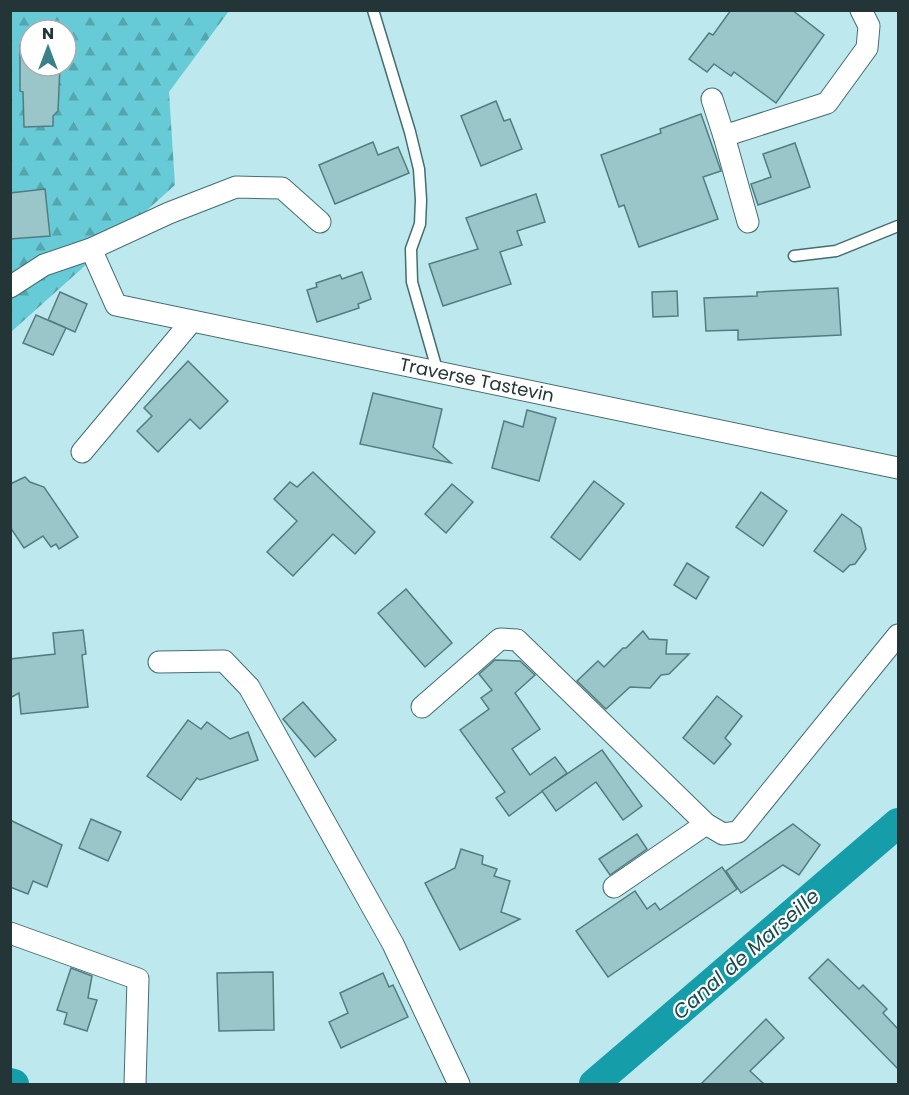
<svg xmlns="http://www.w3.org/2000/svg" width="909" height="1095" viewBox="0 0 909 1095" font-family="Poppins,sans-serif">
  <defs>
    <pattern id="forest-firs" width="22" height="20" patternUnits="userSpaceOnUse" patternTransform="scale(1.5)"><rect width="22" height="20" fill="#66cbd6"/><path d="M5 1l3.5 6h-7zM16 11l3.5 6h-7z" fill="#54a6ae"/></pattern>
  </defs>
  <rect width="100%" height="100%" fill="#bde9ee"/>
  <!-- forest -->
  <path fill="url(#forest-firs)" fill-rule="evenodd" d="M11 11H229L169 92 175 185 11 332ZM30 30H66V66H30Z"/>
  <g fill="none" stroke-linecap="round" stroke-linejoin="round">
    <!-- canal -->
    <g stroke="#169daa" stroke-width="30">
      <path d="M10 1083 14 1084"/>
      <path d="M594 1084 898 823"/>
    </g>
  </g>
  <!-- building -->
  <g fill="#9ac6ca" stroke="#527c80" stroke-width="1.5">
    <path d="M731 10H792L824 35 776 103 734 72 731 76 714 64 707 72 689 59 709 33 713 35Z"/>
    <path d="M30 36V66H60L58 111 53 116V126L24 127 23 92 20 91V45L25 37Z"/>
    <path d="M496 101 504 121 510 119 522 149 481 166 461 116Z"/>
    <path d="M701 114 721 171 703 177 718 219 639 247 624 205 619 207 601 155 661 133 660 129Z"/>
    <path d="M373 142 378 155 398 147 409 173 335 204 319 165Z"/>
    <path d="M795 143 810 187 758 205 751 184 771 177 763 154Z"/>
    <path d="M45 189 50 236 10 239V193Z"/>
    <path d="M536 194 545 222 517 231 522 245 500 252 511 284 443 306 429 264 478 249 466 218Z"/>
    <path d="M362 272 371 299 358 304 359 308 317 322 307 290 317 287 316 283 340 275 342 279Z"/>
    <path d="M838 288 841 335 738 340V330L706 331 704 298 757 296V292Z"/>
    <path d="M677 291 678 316 653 317 652 292Z"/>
    <path d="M60 292 87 304 75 332 48 320Z"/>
    <path d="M36 315 66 328 53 355 23 343Z"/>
    <path d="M188 361 228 401 200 429 190 419 158 452 137 431 152 416 144 408Z"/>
    <path d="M373 393 442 409 433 447 451 463 360 444Z"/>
    <path d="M527 410 556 418 539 481 492 468 504 421 523 427Z"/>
    <path d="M313 472 375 532 355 554 333 534 293 576 267 552 297 521 274 499 290 482 297 487Z"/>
    <path d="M25 477 30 482 44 487 78 537 59 549 56 544 51 547 43 536 24 548 10 527V484Z"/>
    <path d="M594 481 624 504 580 560 551 537Z"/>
    <path d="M452 484 473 502 446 533 425 514Z"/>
    <path d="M761 492 787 511 763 546 736 527Z"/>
    <path d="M842 514 861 528 866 549 855 564 850 565 843 572 814 551Z"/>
    <path d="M687 563 709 577 696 599 674 585Z"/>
    <path d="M406 589 452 643 425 667 378 613Z"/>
    <path d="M83 630 86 654 82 655 88 707 21 714 19 693 10 698V659L55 654 53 633Z"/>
    <path d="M643 631 649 639 667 640 666 654H689L669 674 661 675 650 688 630 687 606 709 577 681 598 661 604 667 623 648H626Z"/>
    <path d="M495 660 520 661 535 675 515 693 540 729 512 749 530 775 555 757 567 773 509 816 496 798 505 792 460 730 489 709 481 698 492 690 479 674Z"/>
    <path d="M717 696 742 716 725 738 731 744 714 764 683 738Z"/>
    <path d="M303 702 336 740 315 757 283 719Z"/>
    <path d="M188 720 201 729 207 722 230 739 248 732 258 760 200 780 197 778 181 800 147 776Z"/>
    <path d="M602 750 642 806 623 820 596 782 556 811 542 791Z"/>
    <path d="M91 819 121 832 108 861 79 848Z"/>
    <path d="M10 820 62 845 47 887 33 881 28 894 10 887Z"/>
    <path d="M793 824 820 845 799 875 783 865 741 893 726 871Z"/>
    <path d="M637 834 647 849 610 875 599 859Z"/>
    <path d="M461 849 483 856 482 864 497 869 494 876 510 881 501 912 520 919 460 950 425 883 455 868Z"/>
    <path d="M722 867 737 889 608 977 576 931 635 891 647 909 655 903 660 910Z"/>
    <path d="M828 959 859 989 863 985 887 1009 883 1013 898 1029V1069L809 978Z"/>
    <path d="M71 968 92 976 88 998 97 1000 87 1031 64 1024 67 1013 57 1010Z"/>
    <path d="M273 972 274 1030 219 1031 217 973Z"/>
    <path d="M383 973 389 987 393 985 408 1017 341 1048 329 1022 348 1013 340 993Z"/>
    <path d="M766 1019 784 1038 750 1071 764 1084H701Z"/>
  </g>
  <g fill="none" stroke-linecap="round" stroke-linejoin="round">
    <!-- lane casing -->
    <g stroke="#446d71" stroke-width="13">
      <g id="lane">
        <path d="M373 10 410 132 419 169 421 200 420 224 411 249 412 282 438 373"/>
        <path d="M794 256 836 251 898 226"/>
      </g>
    </g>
    <!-- street casing -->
    <g stroke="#446d71" stroke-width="23">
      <g id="street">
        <path d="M712 99 724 136"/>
        <path d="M748 222 724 136 827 103 867 48 869 26 861 10"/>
        <path id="s1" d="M91 249 116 305 898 468"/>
        <path d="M10 287 44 265 91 249 169 213 236 187 282 188 320 222"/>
        <path d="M82 452 191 322"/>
        <path d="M159 662 224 661 249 687 393 944 459 1084"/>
        <path d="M422 707 500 639 517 640 706 824 723 834 738 832 898 635"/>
        <path d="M614 887 706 824"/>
        <path d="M10 933 138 979 135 1084"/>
      </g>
    </g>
    <!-- lane -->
    <use href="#lane" stroke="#fff" stroke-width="10"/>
    <!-- street -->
    <use href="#street" stroke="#fff" stroke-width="21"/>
  </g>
  <g text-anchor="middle" stroke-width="4.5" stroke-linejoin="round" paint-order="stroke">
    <!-- street labels -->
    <g font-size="18" fill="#233537" stroke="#fff">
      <text dy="6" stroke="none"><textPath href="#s1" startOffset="430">Traverse Tastevin</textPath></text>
    </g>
    <!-- water labels -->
    <g font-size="20" font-style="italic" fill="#194c52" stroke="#fff">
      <text transform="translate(746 954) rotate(-41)" y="7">Canal de Marseille</text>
    </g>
  </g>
  <!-- border -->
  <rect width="909" height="1095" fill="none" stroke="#233537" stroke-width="24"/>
  <!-- north arrow -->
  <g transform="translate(48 48)"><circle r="28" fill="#ffffff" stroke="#a7aeaf" stroke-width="1.5"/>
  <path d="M0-4.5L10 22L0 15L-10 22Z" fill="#3a8289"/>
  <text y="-9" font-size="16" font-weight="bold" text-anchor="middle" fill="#233537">N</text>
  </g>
</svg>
